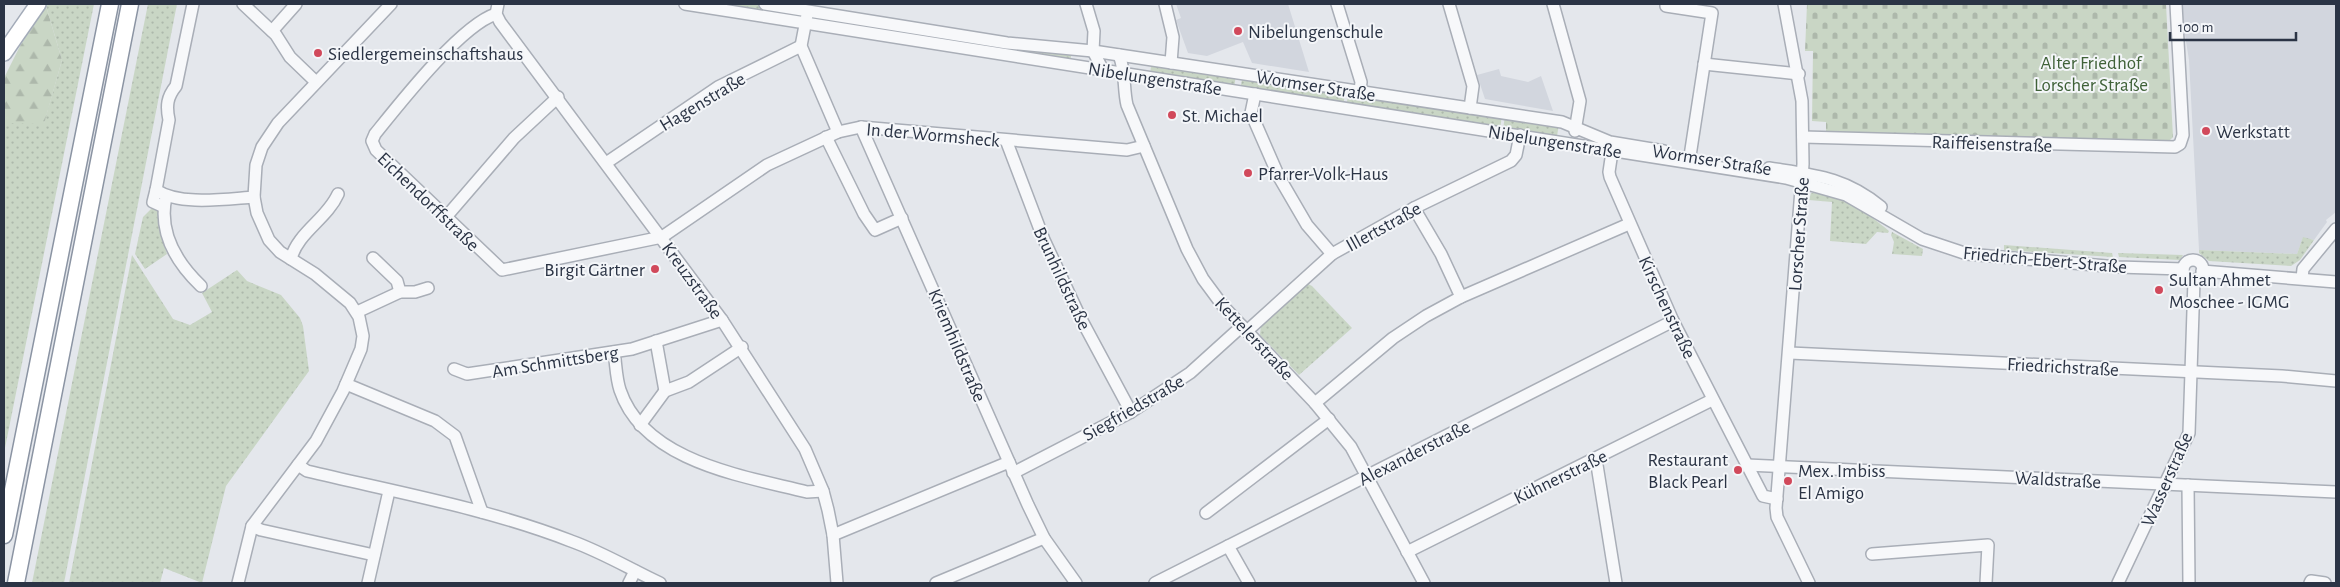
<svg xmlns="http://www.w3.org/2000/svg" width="2340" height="587" viewBox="0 0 2340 587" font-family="'Alegreya Sans',sans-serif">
  <defs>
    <pattern id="grass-dots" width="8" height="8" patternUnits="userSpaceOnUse" patternTransform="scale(1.25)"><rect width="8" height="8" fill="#c9d6c5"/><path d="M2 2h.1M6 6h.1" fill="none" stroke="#adb8ab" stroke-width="1.8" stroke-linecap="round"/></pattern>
    <pattern id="forest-firs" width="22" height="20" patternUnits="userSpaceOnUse" patternTransform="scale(1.25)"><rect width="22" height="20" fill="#c9d6c5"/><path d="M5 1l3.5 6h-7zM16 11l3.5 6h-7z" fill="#adb8ab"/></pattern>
    <pattern id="cemetery-stones" width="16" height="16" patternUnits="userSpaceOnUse" patternTransform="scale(1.25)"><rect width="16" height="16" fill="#c9d6c5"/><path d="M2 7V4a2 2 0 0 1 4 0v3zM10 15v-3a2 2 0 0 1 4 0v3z" fill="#adb8ab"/></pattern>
  </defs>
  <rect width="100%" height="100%" fill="#e4e7ec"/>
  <!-- built -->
  <g fill="#d2d6de">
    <path d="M1176 4H1288L1309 72 1252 63 1243 42 1207 56 1188 53 1176 20 1181 18Z"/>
    <path d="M2180 4H2336V212L2326 220 2327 222 2314 240 2303 238 2297 254 2199 250 2189 60Z"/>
    <path d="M1499 69 1501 76 1528 82 1541 76 1553 111 1485 99 1477 75Z"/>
  </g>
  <!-- grass -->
  <g fill="url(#grass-dots)">
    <path d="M49 4H94L4 453V123H44L62 60 46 6Z"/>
    <path d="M148 4H177L64 583H32Z"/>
    <path d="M700 4H751L786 9 785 14Z"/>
    <path d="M943 35 1072 51 1070 62 942 42Z"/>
    <path d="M1151 66C1180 71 1207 70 1236 75L1234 88 1150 75Z"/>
    <path d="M1243 75 1346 91 1343 105 1240 89Z"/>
    <path d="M1349 92 1502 115 1500 130 1346 106Z"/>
    <path d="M1505 115 1559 124 1557 136 1503 130Z"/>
    <path d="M1811 193C1841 193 1867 213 1889 231L1888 233 1877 232 1866 244 1830 241 1832 202 1809 200Z"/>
    <path d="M153 207 158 210 161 236 167 254 145 269 135 254 143 217Z"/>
    <path d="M1892 232 1923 249 1922 256 1892 254 1894 242 1891 235Z"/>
    <path d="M2303 237 2314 240 2300 260 2291 266 2209 261 2199 253V250L2297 254Z"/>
    <path d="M2004 245 2112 253 2113 257 2004 250Z"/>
    <path d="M2118 253 2183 255 2180 260 2119 257Z"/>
    <path d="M132 255 173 319 190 325 212 312 202 293 237 270 247 281 281 295 300 318 303 326 309 371 226 486 202 583 164 568 160 583H69Z"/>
    <path d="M1304 282 1312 286 1352 328 1299 375 1260 335 1261 324Z"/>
  </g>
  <!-- forest -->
  <path fill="url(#forest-firs)" d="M46 6 62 60 44 124 4 123V78L20 46Z"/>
  <!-- cemetery -->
  <path fill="url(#cemetery-stones)" d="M1807 4H2166L2173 137 2166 144 1826 132V122L1812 121 1813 51H1805Z"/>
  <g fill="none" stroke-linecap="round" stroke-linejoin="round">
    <!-- minor casing -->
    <g stroke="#a9aeb7" stroke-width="14">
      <g id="minor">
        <path d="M193 4 176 86C167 97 166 106 169 120L156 190C180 206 225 199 254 197"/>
        <path d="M243 4 276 35 290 57 316 82"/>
        <path d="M498 4 496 14 500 22 722 320 805 449 823 491 828 510 833 535 837 583"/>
        <path d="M685 4 1786 178 1846 195 1922 239 1967 254 2118 267 2183 269"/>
        <path d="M765 4 1007 43 1093 51 1562 122 1610 142 1664 151"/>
        <path d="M1086 4 1094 31 1093 51 1103 70"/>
        <path d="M1165 4 1173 37 1171 63"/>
        <path d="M1337 4 1361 82 1360 91"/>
        <path d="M1449 4 1473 86 1470 108"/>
        <path d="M1553 4 1580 101 1575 131"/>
        <path d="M1784 4 1802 101 1803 164 1776 508 1777 517 1809 583"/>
        <path d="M1666 6 1712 13 1690 156"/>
        <path d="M496 14C461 25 400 103 375 134L372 141 376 150 502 270 662 237 767 165 838 132 861 127 1127 150 1144 146"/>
        <path d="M807 15 801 46 838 132"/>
        <path d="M272 31 296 4"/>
        <path d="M1119 55C1126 72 1123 88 1127 105L1187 249 1203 279 1223 306 1315 403 1351 447 1424 583"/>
        <path d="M1704 64 1799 74"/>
        <path d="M1255 94 1251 113 1279 177 1307 225 1332 254"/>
        <path d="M861 127 1028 505 1044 538 1076 583"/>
        <path d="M826 137 864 214 875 230 902 218"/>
        <path d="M1803 137 2175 147 2180 144 2183 135 2176 4"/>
        <path d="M1006 140 1044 240 1080 317 1131 412"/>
        <path d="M1613 145 1609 172 1610 177 1673 321 1763 496 1777 499"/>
        <path d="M606 163 718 87 801 46"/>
        <path d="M1769 168C1814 175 1845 177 1881 207"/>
        <path d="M156 190 153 202 164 207"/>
        <path d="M166 197C158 233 176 262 201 286"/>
        <path d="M1414 208 1441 254 1461 297"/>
        <path d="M446 217 514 138 558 97"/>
        <path d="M373 258 397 281 400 292"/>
        <path d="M291 259C297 233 327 219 338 194"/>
        <circle cx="2193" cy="270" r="10"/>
        <path d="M2202 271 2336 282"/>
        <path d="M2302 278 2303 269 2336 229"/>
        <path d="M357 312 400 292H415L428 288"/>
        <path d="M1247 331 1332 254 1414 208 1511 161 1516 155 1520 135"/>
        <path d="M656 341 665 391"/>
        <path d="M614 352C616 364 616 378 620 390 644 462 744 476 807 492L823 491"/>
        <path d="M1790 353 2282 376 2336 381"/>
        <path d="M454 369 467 374 632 349 722 320"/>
        <path d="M346 384 435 421 455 436 482 512"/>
        <path d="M1315 403 1393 338 1426 316 1461 297 1629 224"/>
        <path d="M640 425 665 391 689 382 742 347"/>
        <path d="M1596 459 1616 583"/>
        <path d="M298 465 307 471C395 492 486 508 571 541 602 552 630 569 660 583"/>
        <path d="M1747 465 2336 492"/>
        <path d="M1013 473 1131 412 1190 373 1242 326"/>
        <path d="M2188 485 2189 583"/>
        <path d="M1206 513 1329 419"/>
        <path d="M252 526 261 530 374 555"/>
        <path d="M833 535 1009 462"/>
        <path d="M1228 546 1249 583"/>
        <path d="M1407 552 1712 400"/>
        <path d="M1872 554 1988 545 1986 583"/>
        <path d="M238 583 252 526 316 441 343 391 361 349 363 336 359 317 350 303 315 274 280 252 269 240 257 213 254 197 256 165 262 147 278 123 391 4"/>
        <path d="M368 583 389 491"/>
        <path d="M629 583 635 571"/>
        <path d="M936 583 1044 538"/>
        <path d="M1155 583 1673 321"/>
        <path d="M2118 583 2189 433 2194 280"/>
        <path d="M2310 583 2311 581 2325 583"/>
      </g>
    </g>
    <!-- major casing -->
    <g stroke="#a3abb8" stroke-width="18">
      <path id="major" d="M4 53 38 4"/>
    </g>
    <!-- highway casing -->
    <g stroke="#8b94a3" stroke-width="19">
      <g id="highway">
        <path d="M4 535 110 4"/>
        <path d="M16 583 130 4"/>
      </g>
    </g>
    <!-- minor -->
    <use href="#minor" stroke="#f7f8fa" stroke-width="11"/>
    <!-- major -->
    <use href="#major" stroke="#fff" stroke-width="15"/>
    <!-- highway -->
    <use href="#highway" stroke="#fff" stroke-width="16"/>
  </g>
  <!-- markers -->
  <g fill="#d1495b" stroke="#f4f6f9" stroke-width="2">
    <circle cx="1238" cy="31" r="5"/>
    <circle cx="318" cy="53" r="5"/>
    <circle cx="1172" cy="115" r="5"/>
    <circle cx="2206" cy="131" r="5"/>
    <circle cx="1248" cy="173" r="5"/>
    <circle cx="655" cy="269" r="5"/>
    <circle cx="2159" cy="290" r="5"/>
    <circle cx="1738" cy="470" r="5"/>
    <circle cx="1788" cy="481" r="5"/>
  </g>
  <g text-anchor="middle" stroke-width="4" stroke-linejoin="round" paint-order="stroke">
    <!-- poi labels -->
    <g font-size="19" fill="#2b3445" stroke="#f4f6f9" text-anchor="start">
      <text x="1248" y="38">Nibelungenschule</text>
      <text x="328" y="60">Siedlergemeinschaftshaus</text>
      <text x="1182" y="122">St. Michael</text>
      <text x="2216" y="138">Werkstatt</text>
      <text x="1258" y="180">Pfarrer-Volk-Haus</text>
      <text x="645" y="276" text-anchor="end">Birgit Gärtner</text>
      <text x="2169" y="286">Sultan Ahmet<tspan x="2169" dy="22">Moschee - IGMG</tspan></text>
      <text x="1728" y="466" text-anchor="end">Restaurant<tspan x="1728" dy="22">Black Pearl</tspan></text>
      <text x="1798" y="477">Mex. Imbiss<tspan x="1798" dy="22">El Amigo</tspan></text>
    </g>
    <!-- park labels -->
    <g font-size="19" fill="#3f6138" stroke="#f4f6f9">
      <text x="2091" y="69">Alter Friedhof<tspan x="2091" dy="22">Lorscher Straße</tspan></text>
    </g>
    <!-- street labels -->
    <g font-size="19" fill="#2b3445" stroke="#f4f6f9">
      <text transform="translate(1155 78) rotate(9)" y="7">Nibelungenstraße</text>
      <text transform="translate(1316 85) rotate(9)" y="7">Wormser Straße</text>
      <text transform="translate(702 101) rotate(-31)" y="7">Hagenstraße</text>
      <text transform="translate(933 134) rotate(5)" y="7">In der Wormsheck</text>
      <text transform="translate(1555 141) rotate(9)" y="7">Nibelungenstraße</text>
      <text transform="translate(1992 143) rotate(2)" y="7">Raiffeisenstraße</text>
      <text transform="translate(1712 159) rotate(9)" y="7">Wormser Straße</text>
      <text transform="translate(429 201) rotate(44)" y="7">Eichendorffstraße</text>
      <text transform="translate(1383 226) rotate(-29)" y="7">Illertstraße</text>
      <text transform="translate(1798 234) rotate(-86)" y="7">Lorscher Straße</text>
      <text transform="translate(2045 259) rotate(5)" y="7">Friedrich-Ebert-Straße</text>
      <text transform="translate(1063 278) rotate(65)" y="7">Brunhildstraße</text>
      <text transform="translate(693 280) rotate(54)" y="7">Kreuzstraße</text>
      <text transform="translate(1668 307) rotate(65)" y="7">Kirschenstraße</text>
      <text transform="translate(1255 338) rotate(47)" y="7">Kettelerstraße</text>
      <text transform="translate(958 345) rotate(67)" y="7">Kriemhildstraße</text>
      <text transform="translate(555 361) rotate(-9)" y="7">Am Schmittsberg</text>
      <text transform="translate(2063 366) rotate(3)" y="7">Friedrichstraße</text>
      <text transform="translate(1133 407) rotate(-30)" y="7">Siegfriedstraße</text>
      <text transform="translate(1414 452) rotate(-27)" y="7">Alexanderstraße</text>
      <text transform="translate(1560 476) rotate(-26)" y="7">Kühnerstraße</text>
      <text transform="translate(2058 479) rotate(3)" y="7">Waldstraße</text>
      <text transform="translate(2166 479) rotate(-66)" y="7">Wasserstraße</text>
    </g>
  </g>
  <!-- border -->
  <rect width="2340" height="587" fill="none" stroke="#2b3445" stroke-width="10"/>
  <!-- scale -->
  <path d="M2170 32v8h126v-8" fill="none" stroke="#2b3445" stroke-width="2.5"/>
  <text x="2178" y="32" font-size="15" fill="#2b3445" stroke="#f4f6f9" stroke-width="4" paint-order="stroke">100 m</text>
</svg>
